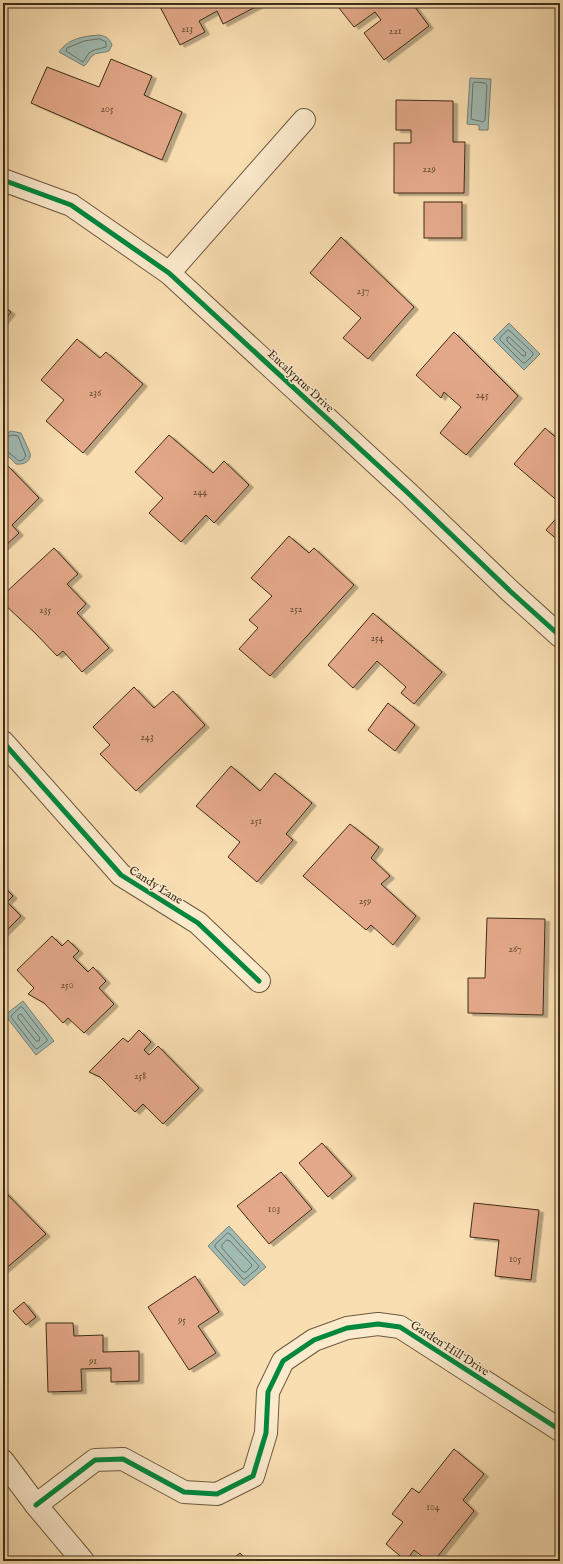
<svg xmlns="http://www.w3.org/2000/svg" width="563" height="1564" viewBox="0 0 563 1564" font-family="'IM FELL English',serif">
  <defs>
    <filter id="shadow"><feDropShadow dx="4.5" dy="2.5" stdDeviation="0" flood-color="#0004"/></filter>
  </defs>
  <rect width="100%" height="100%" fill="#f9deb1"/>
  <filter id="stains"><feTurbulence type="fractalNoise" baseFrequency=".005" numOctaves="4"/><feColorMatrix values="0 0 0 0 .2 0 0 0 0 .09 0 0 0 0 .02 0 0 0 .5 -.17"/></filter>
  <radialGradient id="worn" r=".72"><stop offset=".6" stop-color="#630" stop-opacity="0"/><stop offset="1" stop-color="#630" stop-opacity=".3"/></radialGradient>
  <!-- water -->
  <g fill="#a0bbb3" stroke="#798275">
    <path d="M100 35C107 37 109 38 112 45L109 51C104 53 96 52 92 56 89 59 88 63 84 66L59 52C69 38 84 36 100 35Z"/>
    <path d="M470 78 491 79 488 130H479V125L467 124Z"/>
    <path d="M509 323 540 354 524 370 493 339Z"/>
    <path d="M11 431 21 433 30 453C32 461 24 465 16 464L10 458 3 454V435Z"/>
    <path d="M23 1001 54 1041 36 1055 5 1015Z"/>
    <path d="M229 1226 266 1267 244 1286 208 1246Z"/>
  </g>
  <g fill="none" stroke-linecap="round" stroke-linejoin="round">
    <!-- shore -->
    <g stroke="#6f7465" stroke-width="1">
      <path d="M100 39 106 42V47L94 50 89 53 83 62 66 51 67 48 84 41Z"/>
      <path d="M475 82 485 83 487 85 485 120 483 122 471 119 473 84Z"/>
      <path d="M508 330 510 331 533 353V355L525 363H523L500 340V338Z"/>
      <path d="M509 337 526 353 525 356H523L507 341V338Z"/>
      <path d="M3 438 12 435 18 436 26 456 23 460 19 461 8 452 3 451"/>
      <path d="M21 1007 23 1008 47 1039V1041L37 1049 35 1048 11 1017 12 1015Z"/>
      <path d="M21 1014 40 1038 39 1041H36L18 1018V1016Z"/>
      <path d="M228 1233 230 1234 259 1266 258 1268 245 1279H243L215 1247V1245Z"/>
      <path d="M227 1240 230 1241 252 1265 251 1267 246 1272H243L222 1248V1245Z"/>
    </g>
  </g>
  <!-- building -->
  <g fill="#e3a889" stroke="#3e2d17" filter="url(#shadow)">
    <path d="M158 3H263L223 24 217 11 199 21 205 32 180 45Z"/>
    <path d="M335 3H396L398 6 402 3H412L429 26 384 60 364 33 381 20 375 12 354 27Z"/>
    <path d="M111 59 152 76 144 95 182 112 162 160 31 103 47 67 99 87Z"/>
    <path d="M396 100 453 101V142H465L464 193H394V143H411V130H396Z"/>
    <rect x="424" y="202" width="38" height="36"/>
    <path d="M341 237 414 307 368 359 343 338 361 318 310 273Z"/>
    <path d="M3 306 11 312 3 322Z"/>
    <path d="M454 332 518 396 466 455 440 433 461 407 444 392 441 398 416 375Z"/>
    <path d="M77 339 100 358 106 352 143 384 83 453 46 421 64 400 41 380Z"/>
    <path d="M545 428 560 441V503L514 464Z"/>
    <path d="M169 435 213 473 224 461 249 485 214 523 206 515 181 542 149 513 163 498 135 472Z"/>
    <path d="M8 466 39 498 12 525 19 533 3 548V471Z"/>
    <path d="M560 514V542L546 530Z"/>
    <path d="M289 536 309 553 314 548 354 585 270 676 239 649 258 628 249 620 272 596 251 578Z"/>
    <path d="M54 548 78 574 67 584 86 604 77 613 109 648 82 672 63 651 57 656 36 634 3 603V595Z"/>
    <path d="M373 613 442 672 414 704 401 693 406 687 377 661 353 688 328 665Z"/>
    <path d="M134 687 154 708 173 691 205 725 136 791 100 754 110 745 93 727Z"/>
    <path d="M388 703 415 725 395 751 368 730Z"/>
    <path d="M231 766 260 791 275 773 312 803 286 834 293 840 257 882 228 857 240 842 196 806Z"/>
    <path d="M350 824 379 847 371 858 390 876 381 884 416 916 393 945 371 925 366 930 303 876Z"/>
    <path d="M3 886 13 896 7 902 21 916 3 934Z"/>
    <path d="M487 918 545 919 543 1015 468 1013V978H485Z"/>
    <path d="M52 936 62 946 68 940 79 951 73 957 88 972 93 967 106 981 99 988 114 1004 84 1033 68 1018 63 1023 44 1003 28 994 34 988 17 970Z"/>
    <path d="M139 1030 151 1042 144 1050 149 1055 158 1046 199 1088 163 1124 143 1104 135 1112 100 1077 89 1072 123 1038 128 1042Z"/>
    <path d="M322 1143 352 1176 328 1197 299 1163Z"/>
    <path d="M281 1172 312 1209 269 1244 237 1206Z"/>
    <path d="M3 1190 46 1234 3 1271Z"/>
    <path d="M474 1203 539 1210 531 1280 495 1276 499 1240 470 1237Z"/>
    <path d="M195 1276 219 1312 198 1326 216 1353 189 1370 148 1307Z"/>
    <path d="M24 1302 36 1317 26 1325 13 1311Z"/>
    <path d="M46 1323H73L74 1336 103 1335V1352L139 1351V1381L111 1382V1368L81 1369 82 1391 48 1392Z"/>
    <path d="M454 1449 484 1474 463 1500 474 1511 434 1561H428L414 1550 406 1561 386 1544 403 1522 392 1514 412 1488 419 1493Z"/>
    <path d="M240 1553 247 1561H230Z"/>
  </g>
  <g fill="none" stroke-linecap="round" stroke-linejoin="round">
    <!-- minor casing -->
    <g stroke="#6d593e" stroke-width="24">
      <g id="minor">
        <path d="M3 180 71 205 169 273 408 493 510 591 560 636"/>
        <path d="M169 273 304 120"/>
        <path d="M3 742 121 875 198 923 259 981"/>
        <path d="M3 1461 36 1505 83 1561"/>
        <path d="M36 1505 95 1460 123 1459 184 1492 217 1494 253 1476 266 1433 268 1392 283 1361 314 1340 347 1328 378 1324 400 1327 560 1430"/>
      </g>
    </g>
    <!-- minor -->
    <use href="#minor" stroke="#fbeacc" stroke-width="22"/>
    <!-- cycleway casing -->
    <g stroke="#fbeacc" stroke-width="8">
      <g id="cycleway">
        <path d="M3 180 71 205 169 273 408 493 510 591 560 636"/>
        <path d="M3 742 121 875 198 923 259 981"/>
        <path d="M36 1505 95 1460 123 1459 184 1492 217 1494 253 1476 266 1433 268 1392 283 1361 314 1340 347 1328 378 1324 400 1327 560 1430"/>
      </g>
    </g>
    <!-- cycleway -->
    <use href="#cycleway" stroke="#00873e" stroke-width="5"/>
  </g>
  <g text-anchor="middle" stroke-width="3" stroke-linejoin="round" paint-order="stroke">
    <!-- number labels -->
    <g font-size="10" fill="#674c34">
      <text x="187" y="32">213</text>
      <text x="395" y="34">221</text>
      <text x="107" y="112">205</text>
      <text x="429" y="172">229</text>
      <text x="363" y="294">237</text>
      <text x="95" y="396">236</text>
      <text x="482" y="398">245</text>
      <text x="200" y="495">244</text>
      <text x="296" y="612">252</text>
      <text x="45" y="613">235</text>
      <text x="377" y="641">254</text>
      <text x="147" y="740">243</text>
      <text x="256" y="824">251</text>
      <text x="365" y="904">259</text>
      <text x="515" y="952">267</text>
      <text x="67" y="988">250</text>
      <text x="140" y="1079">258</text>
      <text x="274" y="1212">103</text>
      <text x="515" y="1262">105</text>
      <text x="182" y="1323">95</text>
      <text x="93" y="1364">91</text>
      <text x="433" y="1510">104</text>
    </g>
    <!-- street labels -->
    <g font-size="12" fill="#3e2d17" stroke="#fbeacc">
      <text transform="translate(301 381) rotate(43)" y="4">Eucalyptus Drive</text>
      <text transform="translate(156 885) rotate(32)" y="4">Candy Lane</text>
      <text transform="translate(450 1348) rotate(33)" y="4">Garden Hill Drive</text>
    </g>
  </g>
  <!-- margin -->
  <rect width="563" height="1564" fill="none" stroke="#f9deb1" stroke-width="16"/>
  <rect x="4" y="4" width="555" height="1556" fill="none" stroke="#3e2d17" stroke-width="2"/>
  <rect x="8" y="8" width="547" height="1548" fill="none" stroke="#3e2d17"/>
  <rect width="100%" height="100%" filter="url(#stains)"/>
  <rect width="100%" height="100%" fill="url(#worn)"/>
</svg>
